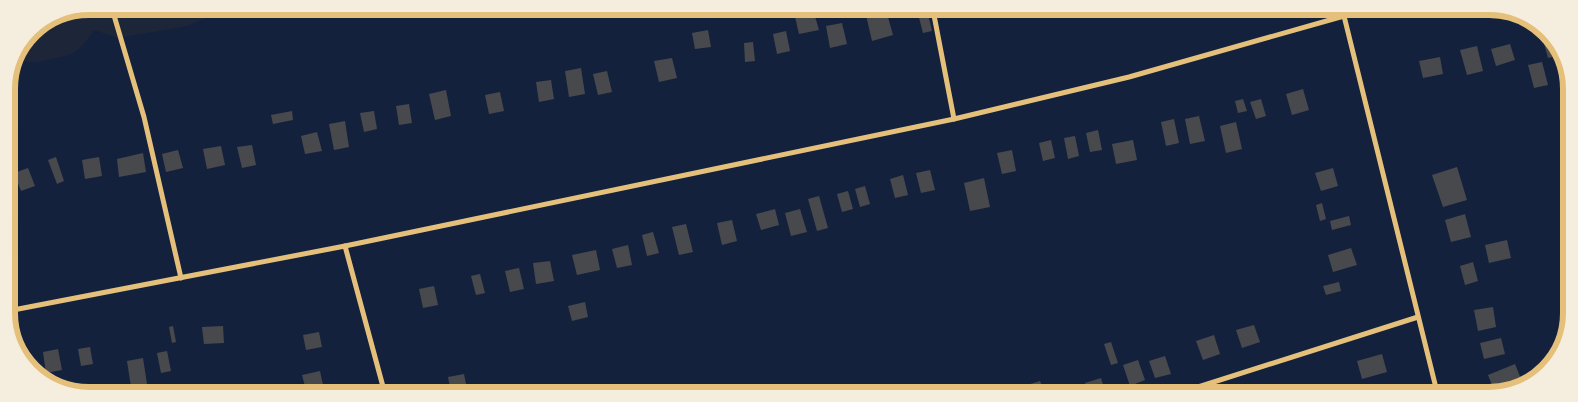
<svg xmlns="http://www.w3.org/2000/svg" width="1578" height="402" viewBox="0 0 1578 402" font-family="'Noto Sans',sans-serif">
  <rect width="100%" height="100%" fill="#14213d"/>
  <!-- green -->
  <path fill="#1d2539" d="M58 12H221L187 26 118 38 94 30C78 52 78 54 51 59 46 60 41 62 35 62 28 63 25 60 16 62L31 30Z"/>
  <!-- building -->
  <g fill="#48494c">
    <path d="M870 10H886L893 35 872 41 865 11Z"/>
    <path d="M917 10H927L932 31 923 33Z"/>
    <path d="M951 10H963L964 14 953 16Z"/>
    <path d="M814 13 819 30 799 34 795 17Z"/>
    <path d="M842 23 847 44 830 48 826 26Z"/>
    <path d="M708 30 711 47 695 49 692 33Z"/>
    <path d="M1547 30 1560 55 1548 58 1541 32Z"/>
    <path d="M786 31 790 51 777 54 773 34Z"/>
    <path d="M753 42 755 61 745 62 744 43Z"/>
    <path d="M1510 44 1515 60 1496 66 1491 49Z"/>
    <path d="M1477 46 1483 71 1467 75 1460 50Z"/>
    <path d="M1440 57 1443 74 1423 78 1419 61Z"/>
    <path d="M672 58 677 78 659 82 654 61Z"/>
    <path d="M1542 62 1548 85 1534 88 1528 65Z"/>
    <path d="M581 68 585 94 569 97 565 71Z"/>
    <path d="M607 71 612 92 598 95 593 74Z"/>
    <path d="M551 80 554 99 539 102 536 82Z"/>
    <path d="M1303 89 1309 110 1292 115 1286 94Z"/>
    <path d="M446 90 451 116 435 120 429 94Z"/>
    <path d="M500 92 504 111 489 114 485 95Z"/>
    <path d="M1243 99 1247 111 1238 113 1235 101Z"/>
    <path d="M1261 99 1266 116 1256 119 1250 102Z"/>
    <path d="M409 104 412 123 399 125 396 106Z"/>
    <path d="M292 111 293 120 273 124 271 115Z"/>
    <path d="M374 111 377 129 364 132 360 113Z"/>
    <path d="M1199 116 1205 141 1190 144 1185 119Z"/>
    <path d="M1174 119 1179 143 1166 146 1161 122Z"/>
    <path d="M345 121 349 147 334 150 329 124Z"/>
    <path d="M1236 122 1242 149 1226 153 1220 126Z"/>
    <path d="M1098 130 1102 150 1090 152 1086 133Z"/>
    <path d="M317 132 322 151 305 154 301 136Z"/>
    <path d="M1075 136 1079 156 1068 159 1064 138Z"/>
    <path d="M1051 140 1055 158 1043 161 1039 143Z"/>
    <path d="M1133 140 1137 160 1116 164 1112 144Z"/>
    <path d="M252 145 256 165 242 168 237 147Z"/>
    <path d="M221 146 225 165 207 169 203 149Z"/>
    <path d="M178 150 183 168 166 172 162 154Z"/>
    <path d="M1012 150 1016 171 1002 174 997 153Z"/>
    <path d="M143 153 146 172 119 177 117 159Z"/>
    <path d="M56 157 64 181 57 184 48 160Z"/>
    <path d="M99 157 102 176 85 179 82 160Z"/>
    <path d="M1457 167 1467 200 1443 207 1432 175Z"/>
    <path d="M28 168 35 186 21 191 14 173Z"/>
    <path d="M1333 168 1338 186 1321 191 1315 173Z"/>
    <path d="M930 170 935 190 921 193 916 173Z"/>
    <path d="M903 175 908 195 895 198 890 179Z"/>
    <path d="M984 178 990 207 970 211 964 183Z"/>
    <path d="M865 186 870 204 860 207 855 189Z"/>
    <path d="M848 191 853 209 842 212 837 194Z"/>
    <path d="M819 196 828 228 817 231 808 199Z"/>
    <path d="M1322 203 1326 219 1320 221 1316 205Z"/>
    <path d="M775 209 779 225 761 230 756 214Z"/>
    <path d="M800 209 807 232 791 236 785 213Z"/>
    <path d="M1465 214 1471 237 1451 242 1445 220Z"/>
    <path d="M1349 216 1351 225 1332 230 1330 221Z"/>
    <path d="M732 220 737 241 722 245 717 223Z"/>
    <path d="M686 224 693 252 679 255 672 227Z"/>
    <path d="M653 232 659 253 647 256 642 235Z"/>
    <path d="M1507 240 1511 258 1489 263 1485 245Z"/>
    <path d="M628 245 632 265 617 268 612 249Z"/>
    <path d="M1351 248 1357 265 1333 272 1328 255Z"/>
    <path d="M596 250 600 270 577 275 572 255Z"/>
    <path d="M550 261 554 281 536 284 533 263Z"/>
    <path d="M1473 262 1478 281 1465 285 1460 266Z"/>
    <path d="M519 268 524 289 510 292 505 271Z"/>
    <path d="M480 274 485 293 476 295 471 276Z"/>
    <path d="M1339 282 1341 291 1326 295 1323 286Z"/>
    <path d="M434 286 438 305 423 308 419 289Z"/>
    <path d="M585 302 588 317 572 321 568 306Z"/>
    <path d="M1493 307 1496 327 1478 331 1474 310Z"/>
    <path d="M1254 325 1260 342 1242 348 1236 330Z"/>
    <path d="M173 326 176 342 172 343 169 327Z"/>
    <path d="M223 326 224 343 204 344 202 327Z"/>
    <path d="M319 332 322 347 306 350 303 335Z"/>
    <path d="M1214 335 1220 354 1203 360 1196 341Z"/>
    <path d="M1501 338 1505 354 1484 359 1480 343Z"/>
    <path d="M1111 342 1118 363 1111 365 1104 344Z"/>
    <path d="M90 347 93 364 81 366 78 349Z"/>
    <path d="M58 349 62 370 46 373 43 352Z"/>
    <path d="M167 351 171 371 161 373 157 353Z"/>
    <path d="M1382 354 1387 372 1362 379 1357 361Z"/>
    <path d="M1165 356 1171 374 1155 378 1149 361Z"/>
    <path d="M143 358 147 384 131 387 127 361Z"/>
    <path d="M1138 360 1145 380 1130 386 1123 365Z"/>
    <path d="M1515 364 1523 384 1496 395 1488 375Z"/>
    <path d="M320 371 323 385 306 390 302 375Z"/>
    <path d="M464 374 467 389 451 392 448 377Z"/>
    <path d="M1101 378 1106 395H1089L1085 383Z"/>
    <path d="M1040 381 1043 388 1030 392 1027 385Z"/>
    <path d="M1391 389 1392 395H1368V392Z"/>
  </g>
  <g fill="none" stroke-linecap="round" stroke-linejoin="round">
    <!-- minor -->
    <g stroke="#e5c07b" stroke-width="5">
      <path d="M933 10 954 119"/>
      <path d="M113 12 144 117 181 278"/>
      <path d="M1344 16 1438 396"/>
      <path d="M345 246 385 394"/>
      <path d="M8 311 345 246 954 119 1129 77 1344 16 1362 8"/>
      <path d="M1173 395 1418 317"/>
    </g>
  </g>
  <!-- crop -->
  <path d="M0 0H1578V402H0ZM89 15H1489A74 74 0 0 1 1563 89V313A74 74 0 0 1 1489 387H89A74 74 0 0 1 15 313V89A74 74 0 0 1 89 15Z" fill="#f5edde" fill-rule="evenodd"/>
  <path fill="none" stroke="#e5c07b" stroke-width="6" d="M89 15H1489A74 74 0 0 1 1563 89V313A74 74 0 0 1 1489 387H89A74 74 0 0 1 15 313V89A74 74 0 0 1 89 15Z"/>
</svg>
